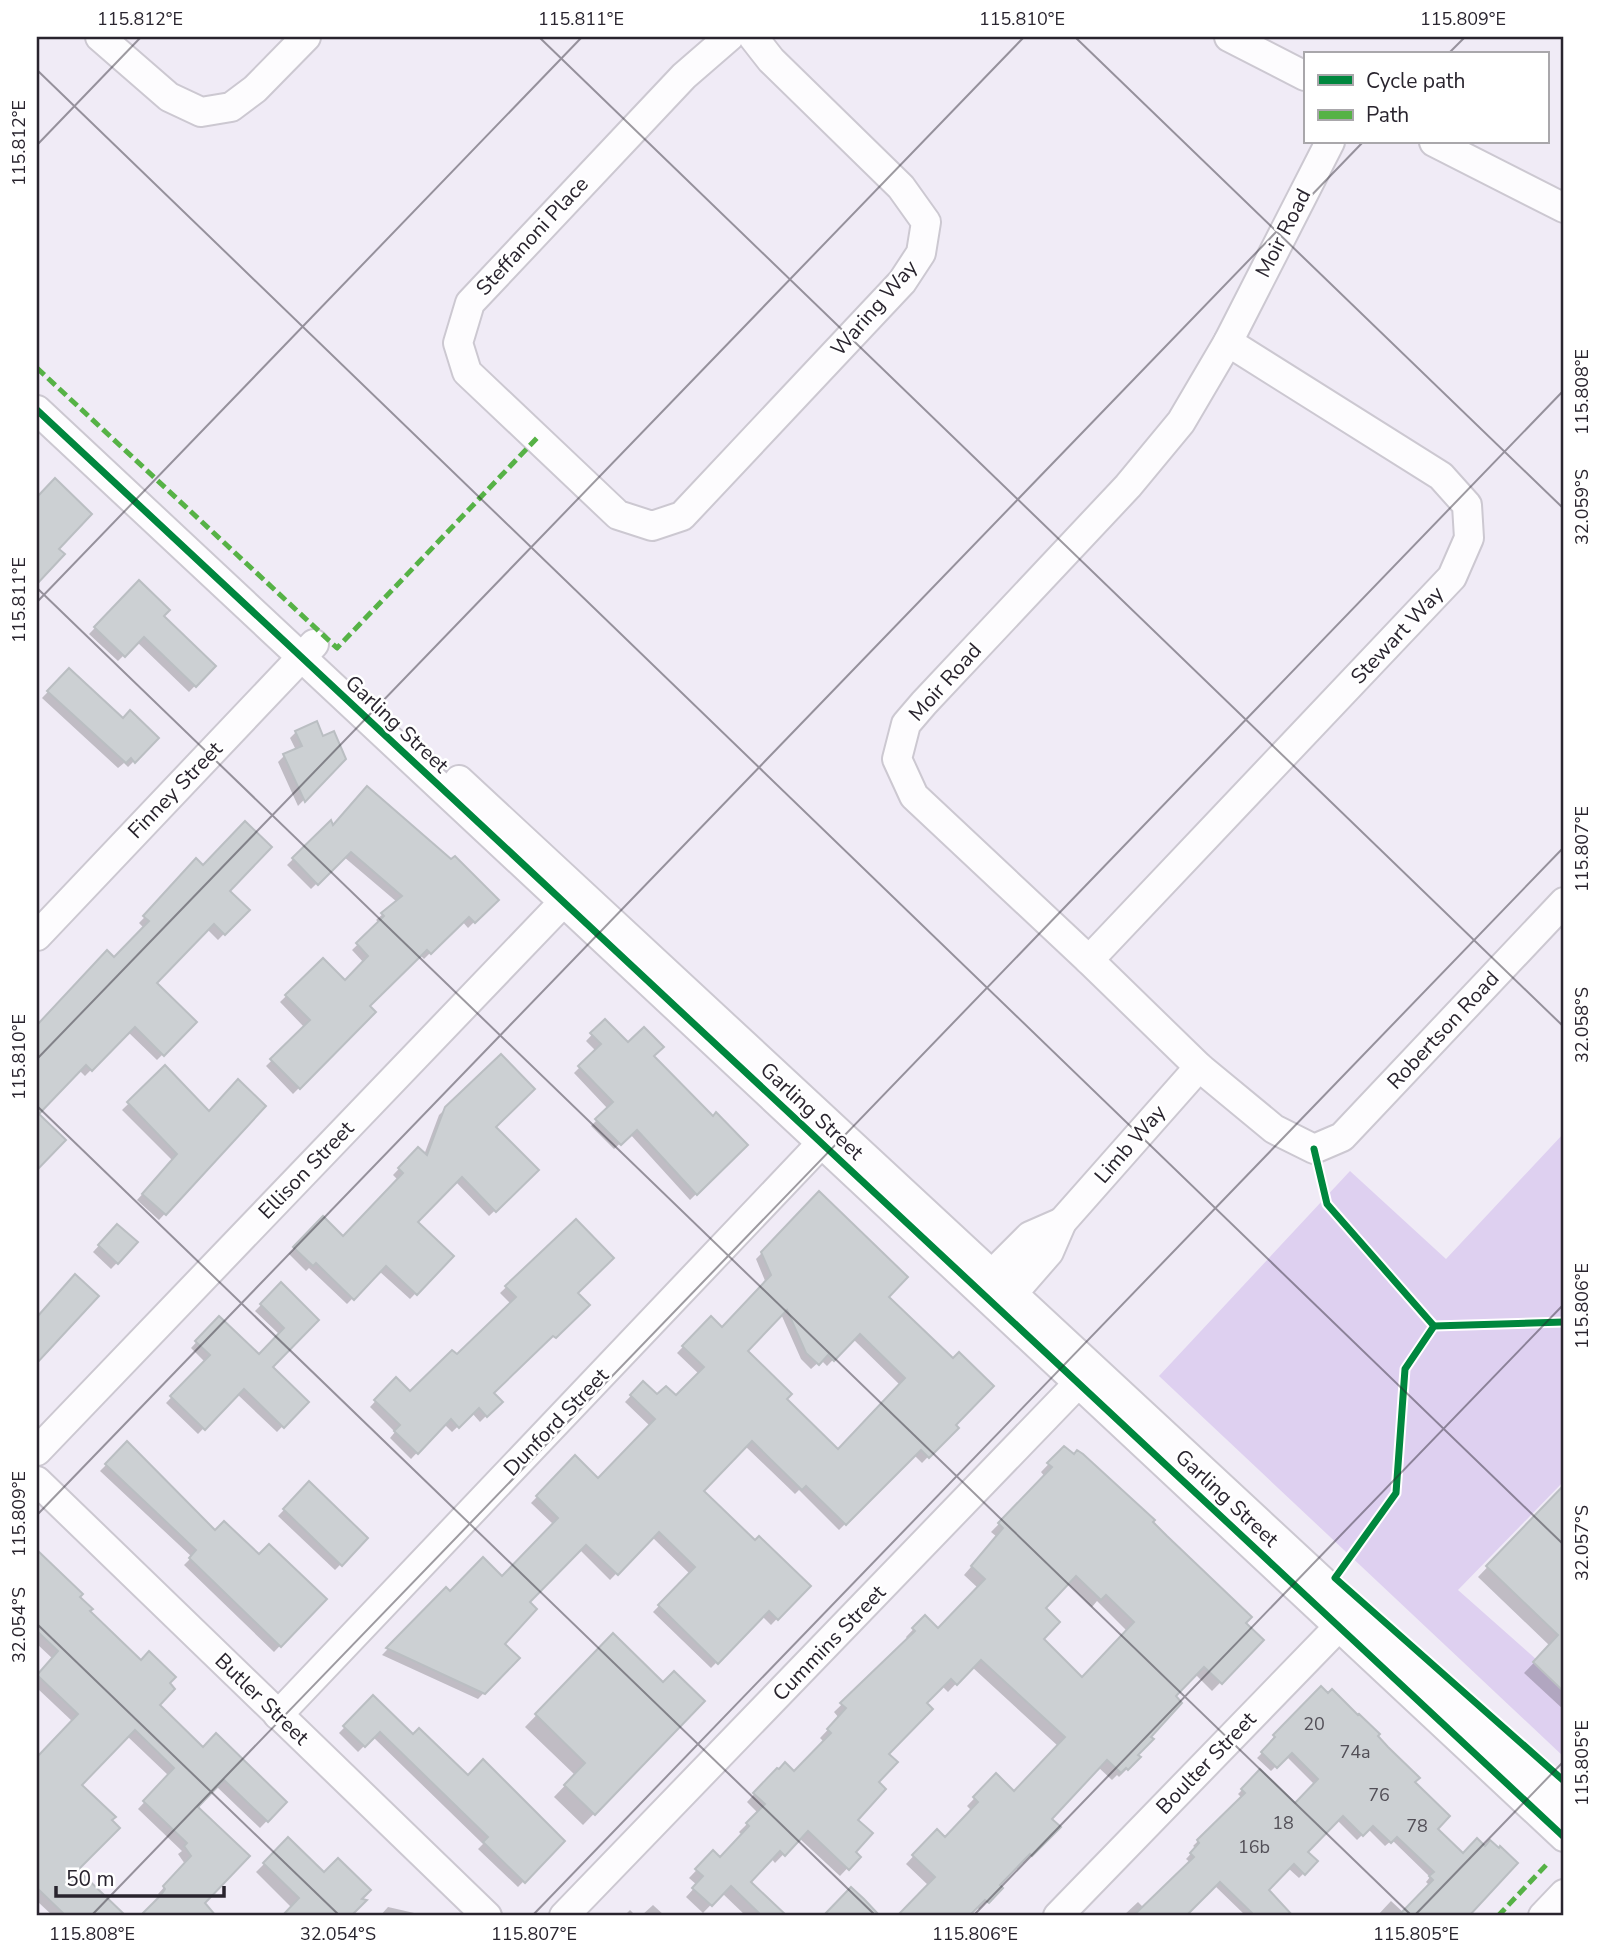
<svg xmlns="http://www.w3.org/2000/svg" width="1601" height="1953" viewBox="0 0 1601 1953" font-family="'Nunito Sans',sans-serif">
  <rect width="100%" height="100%" fill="#f0ebf6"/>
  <!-- green -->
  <path fill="#ded0f0" d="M1564 1133V1481L1458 1590 1564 1684V1757L1159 1376 1350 1171 1446 1259Z"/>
  <!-- shadow -->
  <g fill="#0003" fill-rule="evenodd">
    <path d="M139 583 162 616 214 666 189 692 137 642 118 661 89 634Z"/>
    <path d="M69 670 123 720 157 738 128 767 124 763 118 768 42 698Z"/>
    <path d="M296 732 323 738 344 758 298 806 278 762 284 756 296 750 290 738Z"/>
    <path d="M330 823 332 827 496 900 468 928 462 921 424 959 420 955 368 1006 374 1012 293 1094 266 1066 305 1028 280 1002 323 960 345 982 364 963 352 950 380 923 376 920 397 902 344 857 311 889 287 865Z"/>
    <path d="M228 891 247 910 218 940 207 929 154 983 195 1022 157 1060 128 1032 85 1076 79 1070 37 1114V1045L44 1037 37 1027 80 981 114 959 144 928 139 923 169 892Z"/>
    <path d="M605 1021 628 1045 652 1056 713 1118 746 1145 690 1200 630 1134 614 1149 591 1126 608 1109 574 1073 596 1051 586 1041Z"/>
    <path d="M501 1056 494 1127 537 1170 489 1216 455 1181 416 1222 452 1256 410 1299 379 1271 347 1304 309 1268 306 1271 289 1254 323 1219 343 1238 398 1180 393 1175 412 1155H424L439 1115Z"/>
    <path d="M165 1068 209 1113 264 1106 159 1220 137 1200 173 1161 122 1110Z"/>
    <path d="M819 1194 887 1297 956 1428 922 1463 914 1455 839 1530 799 1490 795 1494 745 1446 701 1491 755 1542 808 1586 771 1625 762 1616 711 1668 653 1612 690 1574 652 1537 610 1580 579 1549 528 1602 502 1644 517 1658 478 1699 382 1655 446 1589 450 1593 502 1578 554 1525 531 1503 575 1458 598 1480 650 1426 625 1402 643 1383 657 1397 676 1398 699 1374 677 1353 711 1318 722 1329 766 1283 756 1259ZM781 1314 801 1359 811 1369 821 1360 827 1366 853 1339 900 1385 838 1451 784 1399 745 1351Z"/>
    <path d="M576 1221V1293L587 1305 492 1393 500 1402 480 1422 472 1413 452 1432 444 1424 411 1459 390 1438 395 1432 370 1407 396 1379 410 1393 457 1357 511 1304 500 1293Z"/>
    <path d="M117 1226 136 1243 111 1269 93 1252Z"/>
    <path d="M281 1285 317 1320 271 1367 306 1402 277 1432 237 1394 198 1434 166 1403 205 1362 191 1348 219 1318 259 1356 280 1335 255 1311Z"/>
    <path d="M127 1444 215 1532 259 1557 325 1599 274 1652 184 1565 192 1557 100 1471Z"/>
    <path d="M1064 1448 1151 1522 1262 1640 1212 1691 1195 1674 1173 1696 1148 1737 1151 1739 1127 1769 1119 1777 1117 1775 1112 1780 1098 1767 1050 1819 1058 1827 1023 1863 1021 1861 997 1885 1000 1888 979 1909 976 1907 967 1916H960L957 1913 955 1916H899L929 1886 906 1864 937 1831 945 1839 972 1811 967 1806 996 1776 1014 1793 1058 1746 972 1667 948 1692 942 1686 925 1703 887 1754 876 1783 855 1820 853 1852 858 1857 840 1876 799 1838 775 1863 771 1858 749 1882 784 1916H746L722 1893 703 1913 686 1897 697 1885 689 1878 713 1853 720 1859 742 1835 739 1832 758 1813 747 1802 769 1778 794 1773 824 1742 820 1738 839 1718 834 1712 908 1640 906 1637 925 1617 938 1630 978 1588 964 1575 997 1537 991 1532 1045 1477 1041 1472ZM1067 1583 1092 1607 1097 1601 1127 1631 1082 1679 1041 1639 1044 1608Z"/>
    <path d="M309 1484 366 1538 335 1570 278 1516Z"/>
    <path d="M1564 1487V1710L1524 1673 1550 1646 1478 1577Z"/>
    <path d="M37 1551 81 1594 78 1597 88 1611 141 1662 167 1684 157 1705 203 1749 285 1802 260 1828 216 1786 196 1807 204 1906 214 1916H142L155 1903 160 1896 158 1894 185 1864 178 1854 182 1851 138 1809 169 1776 127 1736 80 1785 76 1870 124 1916H53L37 1901V1754L42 1753 73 1722 37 1688V1676L53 1659 37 1644Z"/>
    <path d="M613 1636 663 1684 703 1701 583 1825 554 1797 575 1775 525 1727Z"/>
    <path d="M1321 1689 1376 1736 1413 1782 1435 1829 1462 1855 1484 1848 1516 1863 1466 1916H1377L1391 1901 1404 1913 1430 1886 1426 1882 1430 1877 1392 1840 1385 1846 1368 1829 1357 1840 1337 1820 1306 1852 1316 1861 1299 1878 1288 1868 1267 1890 1283 1909 1276 1916H1246L1214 1885 1184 1916H1123L1138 1902 1144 1908 1191 1863 1186 1859 1196 1848 1193 1846 1242 1798 1238 1794 1260 1772 1295 1806 1315 1785 1286 1756 1271 1771 1257 1758 1272 1743 1270 1741Z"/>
    <path d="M373 1698 413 1737 468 1777 563 1841 518 1887 478 1849 483 1844 373 1737 358 1752 339 1733Z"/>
    <path d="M288 1840 324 1875 363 1901 348 1916H284L292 1908 256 1872Z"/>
    <path d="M653 1905 665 1916H641Z"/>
    <path d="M388 1907 423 1915 422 1916H380Z"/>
    <path d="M630 1910 636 1916H624Z"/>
  </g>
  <!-- building -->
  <g fill="#ccd0d3" stroke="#babec2" stroke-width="2" fill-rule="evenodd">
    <path d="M55 478 92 514 59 549 65 554 37 584V497Z"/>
    <path d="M139 580 170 610 164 616 216 666 196 687 144 637 125 657 94 627Z"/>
    <path d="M69 668 123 718 130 710 159 738 135 763 131 758 126 763 47 691Z"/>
    <path d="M317 721 323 736 334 731 346 759 305 802 283 754 302 746 295 731Z"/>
    <path d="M367 786 451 859 455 856 499 900 475 923 469 917 431 954 427 950 370 1006 376 1012 300 1089 270 1059 310 1020 285 995 323 958 345 980 368 956 356 943 384 916 381 913 402 896 351 852 318 885 292 858 331 820 333 825Z"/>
    <path d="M245 821 272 847 230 891 250 910 225 935 214 924 157 983 197 1022 164 1056 135 1027 92 1071 86 1065 39 1114 66 1140 37 1170V1025L107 950 114 957 149 921 143 916 196 858 203 865Z"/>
    <path d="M605 1019 628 1042 644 1027 664 1047 654 1056 713 1116 716 1112 748 1145 697 1195 637 1130 621 1145 595 1119 613 1102 578 1066 601 1044 590 1033Z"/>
    <path d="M501 1054 535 1089 496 1127 539 1170 496 1212 462 1177 418 1222 454 1256 417 1295 386 1266 354 1300 316 1263 313 1266 293 1247 323 1216 343 1236 403 1173 398 1168 418 1147 427 1155 445 1107Z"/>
    <path d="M165 1065 209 1111 238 1079 266 1106 166 1215 142 1194 177 1154 127 1102Z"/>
    <path d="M819 1191 908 1277 889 1297 953 1358 959 1352 994 1386 956 1425 959 1428 929 1458 921 1450 846 1525 806 1486 802 1490 752 1441 704 1491 755 1540 759 1536 811 1586 778 1620 769 1611 718 1664 658 1605 695 1567 659 1532 618 1575 586 1545 530 1602 537 1609 505 1644 520 1658 485 1694 386 1648 446 1587 450 1591 483 1557 502 1576 558 1518 536 1496 575 1455 598 1478 655 1419 630 1395 643 1381 657 1394 666 1386 676 1395 704 1367 682 1346 711 1316 722 1327 771 1275 761 1252ZM787 1310 806 1353 819 1365 828 1355 834 1361 860 1334 905 1378 838 1449 787 1399 792 1394 748 1351Z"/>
    <path d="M576 1219 614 1258 578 1293 590 1305 556 1338 553 1336 494 1393 503 1402 487 1417 479 1408 459 1428 451 1419 418 1454 394 1431 400 1425 374 1400 396 1377 410 1391 452 1350 457 1354 516 1297 505 1286Z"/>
    <path d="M117 1224 138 1242 118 1264 98 1245Z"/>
    <path d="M75 1274 99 1296 37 1363V1317Z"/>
    <path d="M281 1282 319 1320 273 1367 309 1402 284 1428 244 1389 205 1430 170 1396 210 1355 195 1341 219 1316 259 1354 284 1328 260 1304Z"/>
    <path d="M127 1441 215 1530 224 1521 259 1554 269 1544 327 1599 281 1647 189 1558 196 1550 105 1464Z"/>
    <path d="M1064 1446 1074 1454 1077 1450 1083 1454 1155 1520 1153 1522 1167 1536 1252 1617 1246 1623 1264 1640 1222 1684 1204 1667 1176 1696 1182 1703 1151 1737 1154 1739 1138 1755 1141 1757 1128 1770 1126 1768 1121 1773 1107 1760 1052 1819 1061 1827 1032 1856 1030 1854 1000 1885 1003 1888 989 1903 985 1900 969 1916H897L935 1877 912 1855 937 1829 945 1837 978 1802 973 1797 996 1773 1014 1791 1065 1737 981 1660 957 1685 951 1679 927 1703 933 1709 889 1754 898 1762 879 1782 886 1789 858 1820 873 1833 856 1852 861 1857 849 1870 808 1831 785 1856 780 1851 751 1882 787 1916H762L731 1886 712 1906 692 1888 703 1876 695 1869 713 1850 720 1857 749 1826 746 1823 765 1804 753 1793 777 1768 779 1769 785 1762 794 1771 831 1733 827 1729 846 1708 840 1703 915 1631 912 1628 925 1615 938 1628 985 1579 971 1566 1003 1528 998 1523 1052 1467 1047 1463ZM1076 1576 1101 1600 1106 1595 1134 1622 1082 1677 1044 1639 1060 1622 1046 1608Z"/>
    <path d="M309 1481 368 1538 342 1566 283 1509Z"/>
    <path d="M1564 1485V1692L1533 1662 1558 1635 1486 1566Z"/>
    <path d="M37 1550 83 1594 80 1597 93 1609 90 1611 141 1660 149 1651 176 1677 170 1683 175 1689 160 1705 203 1747 216 1733 287 1802 268 1822 224 1780 198 1807 250 1856 205 1903 216 1916H140L161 1895 165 1889 163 1886 191 1856 184 1846 187 1843 143 1801 174 1768 135 1730 82 1785 116 1817 112 1820 120 1828 78 1870 126 1916H66L37 1888V1757L78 1714 37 1675 58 1651 37 1631Z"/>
    <path d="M613 1633 663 1682 674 1671 705 1701 595 1815 564 1785 585 1763 535 1714Z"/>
    <path d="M1321 1686 1328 1693 1332 1689 1358 1715 1359 1714 1380 1734 1378 1736 1388 1747 1420 1778 1415 1782 1450 1816 1438 1829 1463 1853 1477 1838 1485 1846 1490 1840 1499 1848 1500 1846 1518 1863 1469 1916H1398L1433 1880 1429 1876 1434 1872 1397 1837 1391 1843 1373 1826 1363 1836 1343 1816 1308 1852 1318 1861 1305 1875 1294 1864 1269 1890 1293 1916H1255L1220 1882 1186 1916H1133L1194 1857 1190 1853 1199 1843 1197 1840 1245 1793 1241 1789 1260 1769 1295 1803 1318 1779 1292 1753 1277 1768 1261 1752 1275 1737 1273 1735Z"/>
    <path d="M373 1695 413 1734 419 1728 468 1775 483 1759 565 1841 525 1883 483 1842 488 1837 380 1732 365 1747 343 1726Z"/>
    <path d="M288 1837 324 1872 338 1858 371 1890 362 1899 367 1900 351 1916H282L299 1898 263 1863Z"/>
    <path d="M851 1887 864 1899 880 1916H823Z"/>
  </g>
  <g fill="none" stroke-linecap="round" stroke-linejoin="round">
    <!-- minor casing -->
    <g stroke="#ccc8d1" stroke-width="32">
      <g id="minor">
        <path d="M100 37 169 97 201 112 231 107 255 89 306 37"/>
        <path d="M729 37 684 76 470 303 458 343 467 372 618 515 652 526 682 516 902 282 921 253 926 222 901 187 771 60 753 37"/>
        <path d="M1229 37 1305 76"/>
        <path d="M1330 142 1228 342 1181 422 1128 486 924 703 906 724 897 759 914 796 1089 960 1199 1067 1274 1129 1314 1149 1342 1137 1564 902"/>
        <path d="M1434 142 1564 208"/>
        <path d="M37 410 1564 1837"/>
        <path d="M459 780 1564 1805"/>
        <path d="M37 936 314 644"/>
        <path d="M1089 960 1452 577 1469 538 1467 505 1441 476 1228 342"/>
        <path d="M980 1286 1030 1236 1062 1222"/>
        <path d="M1002 1306 1049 1252 1062 1222 1199 1067"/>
        <path d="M37 1451 575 890"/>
        <path d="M37 1481 487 1916"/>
        <path d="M278 1715 833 1131"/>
        <path d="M564 1916 1092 1369"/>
        <path d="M1058 1916 1350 1615"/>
        <path d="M1543 1916 1564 1894"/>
      </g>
    </g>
    <!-- minor -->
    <use href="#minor" stroke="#fdfcfe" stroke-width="28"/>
    <!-- quiet -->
    <g stroke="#56b246" stroke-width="5" stroke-dasharray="10 5" stroke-linecap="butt">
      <path d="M37 368 337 648 537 438"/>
      <path d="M1498 1916 1549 1862"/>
    </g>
    <!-- cycleway casing -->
    <g stroke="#fff" stroke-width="11">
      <g id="cycleway">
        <path d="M37 410 1564 1837"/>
        <path d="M1314 1149 1327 1204 1434 1326"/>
        <path d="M1564 1322 1434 1326 1405 1369 1396 1493 1335 1578 1564 1781"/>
      </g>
    </g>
    <!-- cycleway -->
    <use href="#cycleway" stroke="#00873e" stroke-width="7"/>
  </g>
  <!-- ticks -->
  <path fill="none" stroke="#29242e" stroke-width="2" stroke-opacity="0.45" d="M539 37 1564 1027M1075 37 1564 509M1448 54 1465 37M37 70 1564 1545M37 145 141 37M37 588 1412 1916M37 602 582 37M37 1059 1024 37M37 1106 876 1916M37 1515 1363 142M37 1624 340 1916M91 1916 1564 390M532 1916 1564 847M973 1916 1564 1304M1414 1916 1564 1761"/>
  <g text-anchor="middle" stroke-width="5" stroke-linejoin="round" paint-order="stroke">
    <!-- number labels -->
    <g font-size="18" fill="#524f57">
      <text x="1314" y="1730">20</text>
      <text x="1355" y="1758">74a</text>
      <text x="1379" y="1801">76</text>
      <text x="1283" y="1829">18</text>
      <text x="1417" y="1832">78</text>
      <text x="1254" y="1853">16b</text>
    </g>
    <!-- street labels -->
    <g font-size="21" fill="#29242e" stroke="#fff">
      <text transform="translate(1283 233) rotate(-63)" y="7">Moir Road</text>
      <text transform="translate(532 236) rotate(-47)" y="7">Steffanoni Place</text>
      <text transform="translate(874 308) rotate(-49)" y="7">Waring Way</text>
      <text transform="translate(1397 635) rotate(-47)" y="7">Stewart Way</text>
      <text transform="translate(945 682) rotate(-48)" y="7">Moir Road</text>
      <text transform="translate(397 724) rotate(43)" y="7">Garling Street</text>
      <text transform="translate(175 790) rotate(-46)" y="7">Finney Street</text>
      <text transform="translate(1443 1030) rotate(-47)" y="7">Robertson Road</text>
      <text transform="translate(812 1111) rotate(43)" y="7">Garling Street</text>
      <text transform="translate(1130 1144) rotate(-49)" y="7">Limb Way</text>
      <text transform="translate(306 1170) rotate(-46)" y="7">Ellison Street</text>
      <text transform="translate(556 1422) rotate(-46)" y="7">Dunford Street</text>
      <text transform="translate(1227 1498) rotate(43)" y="7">Garling Street</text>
      <text transform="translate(829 1643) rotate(-46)" y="7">Cummins Street</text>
      <text transform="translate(262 1699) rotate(44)" y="7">Butler Street</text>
      <text transform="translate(1206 1763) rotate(-46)" y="7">Boulter Street</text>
    </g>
  </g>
  <!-- border -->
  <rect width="1601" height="1953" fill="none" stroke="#ffffff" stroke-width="77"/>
  <!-- legend -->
  <rect x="1304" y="52" width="245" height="91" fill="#ffffff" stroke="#a9a7ab" stroke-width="2"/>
  <rect x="1318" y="75" width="35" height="10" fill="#00873e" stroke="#a9a7ab" stroke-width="2"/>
  <text x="1366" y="88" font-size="21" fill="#29242e">Cycle path</text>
  <rect x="1318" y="110" width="35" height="10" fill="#56b246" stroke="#a9a7ab" stroke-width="2"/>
  <text x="1366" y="122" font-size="21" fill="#29242e">Path</text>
  <!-- scale -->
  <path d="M56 1886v10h168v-10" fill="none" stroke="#29242e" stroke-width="3.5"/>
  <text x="66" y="1886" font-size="21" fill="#29242e" stroke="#ffffff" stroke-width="5" paint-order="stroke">50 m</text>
  <rect x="38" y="38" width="1524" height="1876" fill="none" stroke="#29242e" stroke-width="2.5"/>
  <g font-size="18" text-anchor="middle" fill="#29242e">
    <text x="140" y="25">115.812°E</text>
    <text x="581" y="25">115.811°E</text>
    <text x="1022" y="25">115.810°E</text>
    <text x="1463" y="25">115.809°E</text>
    <text transform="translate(19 143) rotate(-90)" y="6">115.812°E</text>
    <text transform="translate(1582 392) rotate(-90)" y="6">115.808°E</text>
    <text transform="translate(1582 507) rotate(-90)" y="6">32.059°S</text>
    <text transform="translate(19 600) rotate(-90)" y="6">115.811°E</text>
    <text transform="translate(1582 849) rotate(-90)" y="6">115.807°E</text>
    <text transform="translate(1582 1025) rotate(-90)" y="6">32.058°S</text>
    <text transform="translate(19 1057) rotate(-90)" y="6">115.810°E</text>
    <text transform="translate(1582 1306) rotate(-90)" y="6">115.806°E</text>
    <text transform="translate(19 1514) rotate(-90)" y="6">115.809°E</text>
    <text transform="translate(1582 1543) rotate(-90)" y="6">32.057°S</text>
    <text transform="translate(19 1625) rotate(-90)" y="6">32.054°S</text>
    <text transform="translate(1582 1763) rotate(-90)" y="6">115.805°E</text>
    <text x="92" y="1940">115.808°E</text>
    <text x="338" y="1940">32.054°S</text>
    <text x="534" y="1940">115.807°E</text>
    <text x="975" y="1940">115.806°E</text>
    <text x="1416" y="1940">115.805°E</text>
  </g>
</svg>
